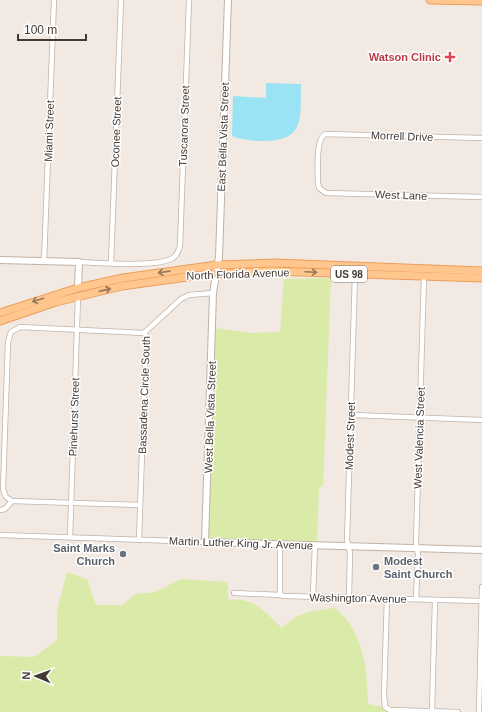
<svg xmlns="http://www.w3.org/2000/svg" width="482" height="712" viewBox="0 0 482 712" font-family="Arial,sans-serif">
  <rect width="100%" height="100%" fill="#f2eae2"/>
  <!-- green -->
  <g fill="#daeaa8">
    <path d="M331 278 323 486 319 488 317 543 208 539 215 328 250 333 280 332 284 279Z"/>
    <path d="M67 572 87 579 96 605H122L135 594 155 592 181 579 228 582V600C254 597 264 611 282 628 300 611 311 611 335 608 364 632 367 669 368 704L383 707 386 711 390 712H0V656L34 657 57 640V611Z"/>
  </g>
  <!-- water -->
  <path fill="#9ae3f4" d="M266 83 301 84C300 117 306 140 265 141 254 141 241 140 232 136L233 96 266 98Z"/>
  <g fill="none" stroke-linecap="round" stroke-linejoin="round">
    <!-- minor casing -->
    <g stroke="#c1b2a7" stroke-width="6">
      <g id="minor">
        <path d="M482 138 325 134C315 140 318 172 318 183L319 188 326 193 482 197"/>
        <path d="M44 262 54 0"/>
        <path d="M79 262C97 263 162 268 174 257 178 254 179 249 180 246L189 0"/>
        <path d="M111 263 121 0"/>
        <path d="M144 333 181 299 189 295 213 293"/>
        <path d="M351 417 353 415 482 420"/>
        <path d="M140 505 12 501 6 497 3 489 8 342 11 332 20 327 144 333"/>
        <path d="M0 510 5 509 12 501"/>
        <path d="M0 535 205 542"/>
        <path d="M70 537 78 297"/>
        <path d="M139 540 146 336 144 333"/>
        <path d="M234 593 280 595 284 596 482 601"/>
        <path d="M280 595V544"/>
        <path d="M313 596 315 545"/>
        <path d="M349 598 350 553 347 540 355 274"/>
        <path d="M387 598 384 694 385 707 390 710 458 712"/>
        <path d="M416 599 418 555 416 542 424 276"/>
        <path d="M432 711 435 600"/>
        <path d="M479 712 482 587"/>
      </g>
    </g>
    <!-- tertiary casing -->
    <g stroke="#c1b2a7" stroke-width="8">
      <g id="tertiary">
        <path d="M228 0 219 257 213 293 205 542 482 550"/>
        <path d="M0 260 79 262 78 288"/>
      </g>
    </g>
    <!-- primary casing -->
    <g stroke="#ea9e59" stroke-width="9">
      <g id="primary">
        <path d="M430 0 482 1"/>
        <path d="M0 313 78 288 123 278 217 265 275 263 482 271"/>
        <path d="M0 321 56 302 122 286 208 274 270 271 482 278"/>
      </g>
    </g>
    <!-- minor -->
    <use href="#minor" stroke="#fff" stroke-width="4.5"/>
    <!-- tertiary -->
    <use href="#tertiary" stroke="#fff" stroke-width="6"/>
    <!-- primary -->
    <use href="#primary" stroke="#ffc68e" stroke-width="7"/>
  </g>
  <!-- one-way arrows -->
  <defs><path id="oneway-shaft" d="M-6 0H5M1.5-3L5.5 0L1.5 3" fill="none" stroke-width="1.6" stroke-linecap="round" stroke-linejoin="round"/></defs>
  <g stroke="#98785b">
    <use href="#oneway-shaft" transform="translate(164 272) rotate(172)"/>
    <use href="#oneway-shaft" transform="translate(311 272) rotate(3)"/>
    <use href="#oneway-shaft" transform="translate(105 290) rotate(-13)"/>
    <use href="#oneway-shaft" transform="translate(38 300) rotate(163)"/>
  </g>
  <!-- markers -->
  <path fill="#e0444e" stroke="#fff" stroke-width="1.5" d="M448 51h4v4h4v4h-4v4h-4v-4h-4v-4h4z"/>
  <g fill="#6b7280" stroke="#fff" stroke-width="1.5">
    <circle cx="123" cy="554" r="4"/>
    <circle cx="376" cy="567" r="4"/>
  </g>
  <g text-anchor="middle" stroke-width="3" stroke-linejoin="round" paint-order="stroke">
    <!-- shield labels -->
    <rect fill="#fff" stroke="#7c7470" stroke-width="1" x="331" y="266" width="36" height="16" rx="3"/>
    <g font-size="10" font-weight="bold" fill="#443932">
      <text x="349" y="278">US 98</text>
    </g>
    <!-- health labels -->
    <g font-size="11" font-weight="bold" fill="#be3a42" stroke="#fff" text-anchor="end">
      <text x="441" y="61">Watson Clinic</text>
    </g>
    <!-- street labels -->
    <g font-size="11" fill="#443932" stroke="#fff">
      <text transform="translate(184 126) rotate(-88)" y="4">Tuscarora Street</text>
      <text transform="translate(49 131) rotate(-88)" y="4">Miami Street</text>
      <text transform="translate(116 132) rotate(-88)" y="4">Oconee Street</text>
      <text transform="translate(402 136) rotate(2)" y="4">Morrell Drive</text>
      <text transform="translate(223 137) rotate(-88)" y="4">East Bella Vista Street</text>
      <text transform="translate(401 195) rotate(2)" y="4">West Lane</text>
      <text transform="translate(238 274) rotate(-2)" y="4">North Florida Avenue</text>
      <text transform="translate(144 395) rotate(-88)" y="4">Bassadena Circle South</text>
      <text transform="translate(74 417) rotate(-88)" y="4">Pinehurst Street</text>
      <text transform="translate(210 417) rotate(-88)" y="4">West Bella Vista Street</text>
      <text transform="translate(350 436) rotate(-88)" y="4">Modest Street</text>
      <text transform="translate(419 438) rotate(-88)" y="4">West Valencia Street</text>
      <text transform="translate(241 543) rotate(2)" y="4">Martin Luther King Jr. Avenue</text>
      <text transform="translate(358 598) rotate(1)" y="4">Washington Avenue</text>
    </g>
    <!-- worship labels -->
    <g font-size="11" font-weight="bold" fill="#5b616d" stroke="#fff" text-anchor="end">
      <text x="115" y="552">Saint Marks<tspan x="115" dy="13">Church</tspan></text>
      <text x="384" y="565" text-anchor="start">Modest<tspan x="384" dy="13">Saint Church</tspan></text>
    </g>
  </g>
  <!-- north arrow -->
  <g transform="translate(36 676) rotate(272)" stroke="#ffffff" stroke-width="3" paint-order="stroke">
  <path d="M0-3L7 15L0 10L-7 15Z" fill="#443932"/>
  <text y="-6" font-size="11" font-weight="bold" text-anchor="middle" fill="#443932">N</text>
  </g>
  <!-- scale -->
  <path d="M18 34v6h68v-6" fill="none" stroke="#443932" stroke-width="2"/>
  <text x="24" y="34" font-size="12" fill="#443932" stroke="#ffffff" stroke-width="3" paint-order="stroke">100 m</text>
</svg>
